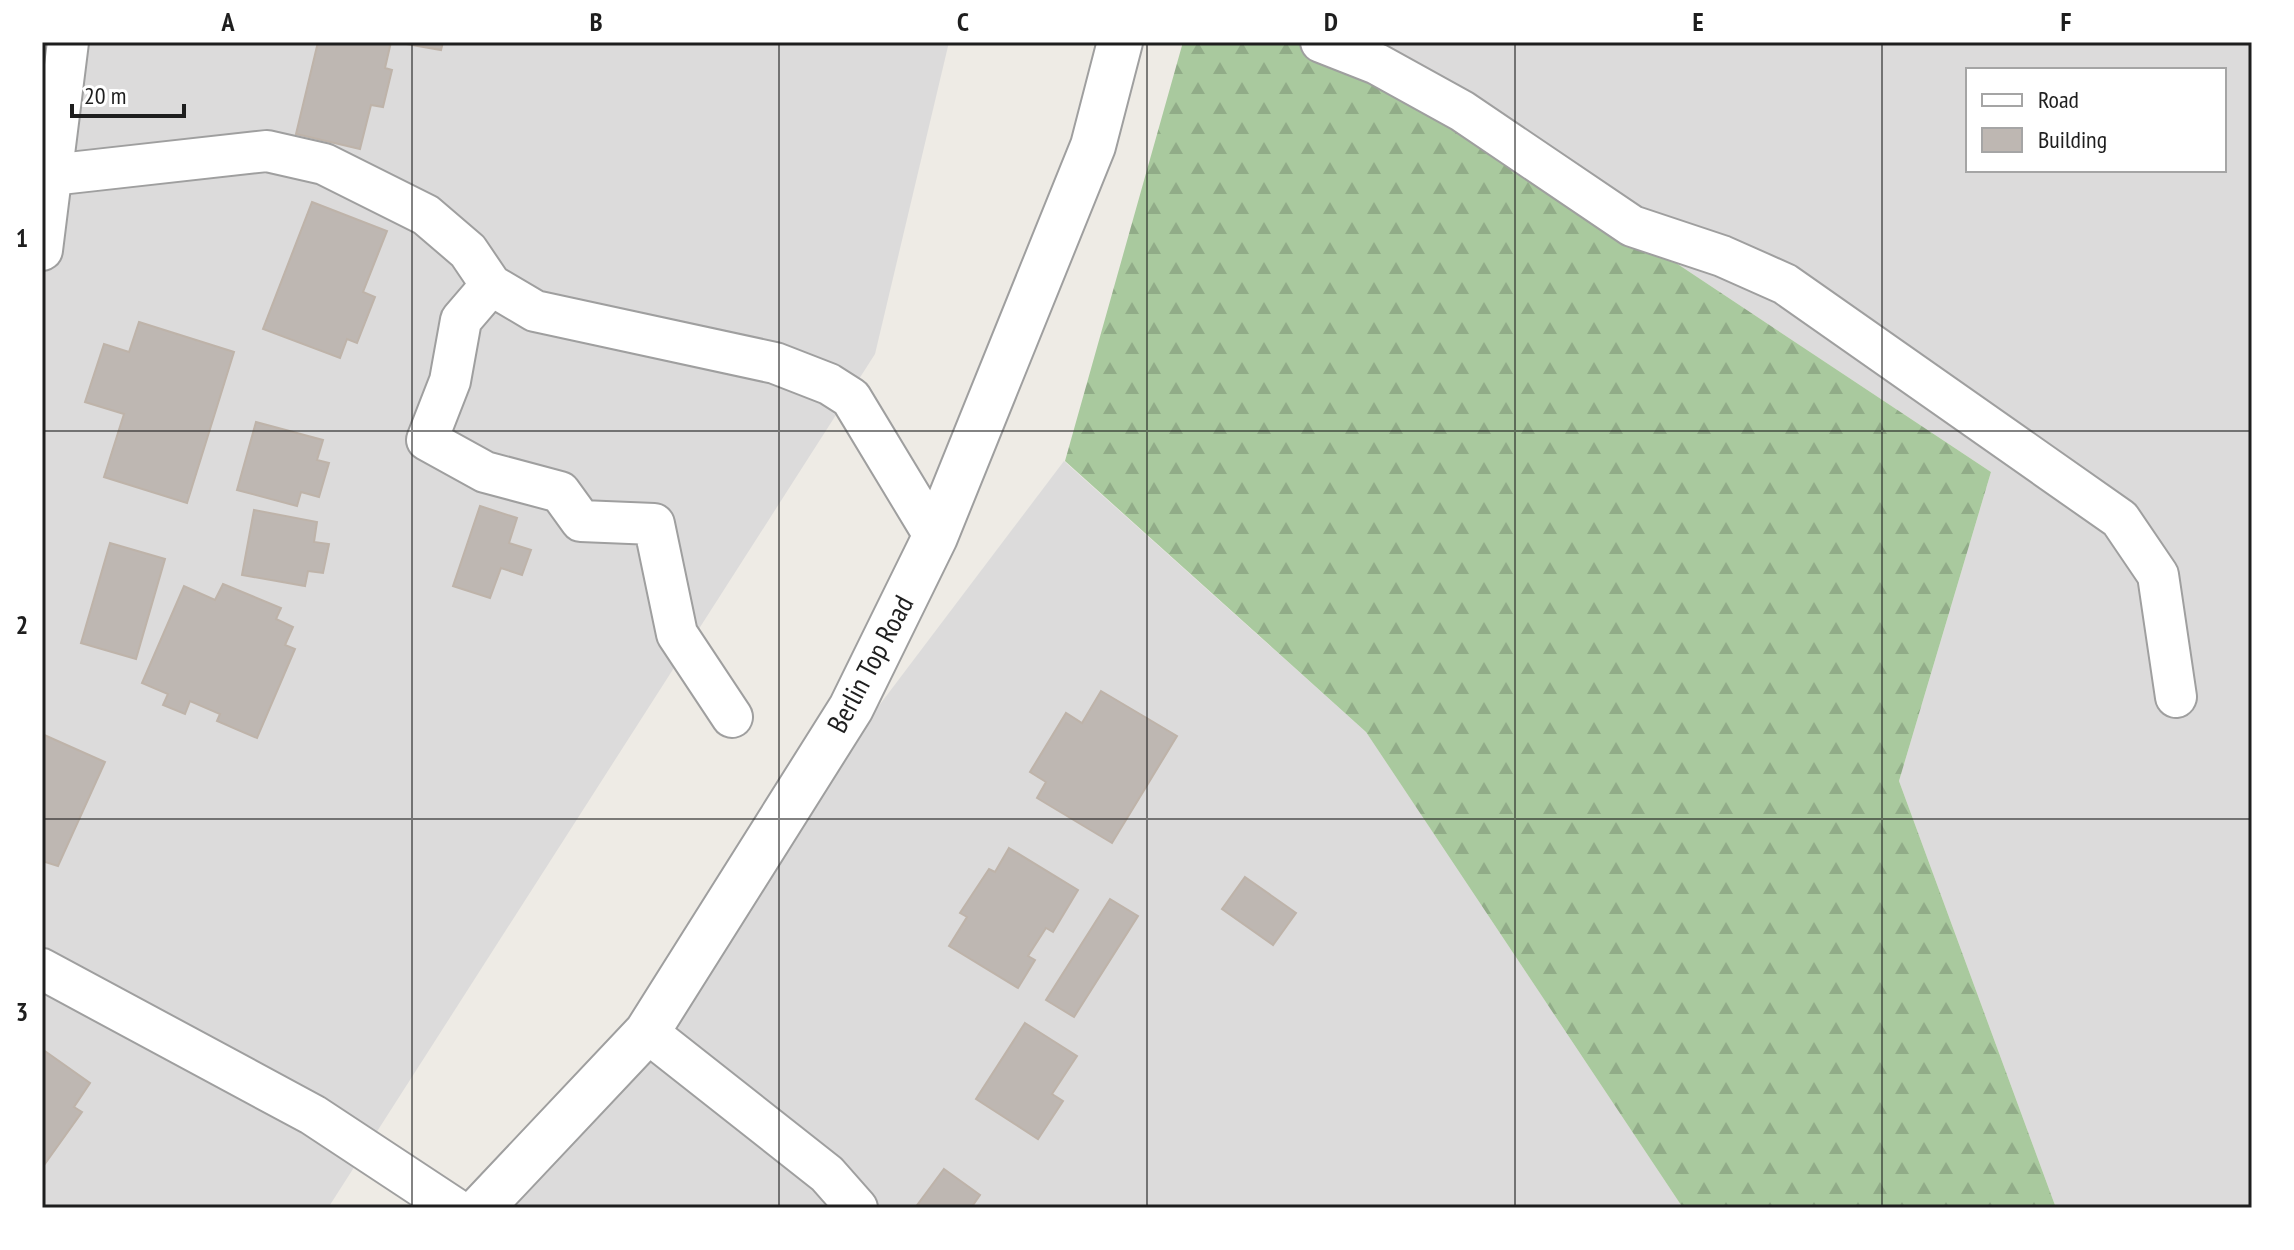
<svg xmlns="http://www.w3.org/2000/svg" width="2294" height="1250" viewBox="0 0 2294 1250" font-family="'PT Sans Narrow',sans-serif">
  <defs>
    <pattern id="forest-firs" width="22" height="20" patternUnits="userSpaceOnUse" patternTransform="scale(2)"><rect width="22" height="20" fill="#a9c99e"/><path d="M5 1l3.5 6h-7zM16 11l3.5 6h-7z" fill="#91ac88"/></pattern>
  </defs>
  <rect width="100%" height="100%" fill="#eeebe5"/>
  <!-- residential -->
  <g fill="#dcdbdb" fill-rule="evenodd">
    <path d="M42 42H949L875 354 328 1208H42Z"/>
    <path d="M1343 42H2252V1208H2056L1899 781 1991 472ZM1968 70H2224V170H1968Z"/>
    <path d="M1064 461 1366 732 1683 1208H513L850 744Z"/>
  </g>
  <!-- forest -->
  <path fill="url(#forest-firs)" d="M1183 42H1343L1991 472 1899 781 2056 1208H1683L1366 732 1065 461Z"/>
  <!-- building -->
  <g fill="#beb7b2" stroke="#beb3a9" stroke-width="2">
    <path d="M318 42H391L385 68 392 70 383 107 371 105 360 149 296 134Z"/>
    <path d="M395 42H443L441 50Z"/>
    <path d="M312 202 387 231 363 292 375 297 357 343 347 339 340 358 263 329Z"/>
    <path d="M139 322 234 352 187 503 104 477 124 414 85 402 104 344 129 352Z"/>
    <path d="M256 422 323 440 317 460 329 463 319 497 301 492 297 506 237 490Z"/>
    <path d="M480 506 517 518 509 543 531 550 522 575 501 568 490 598 453 586Z"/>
    <path d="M254 510 317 522 314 542 329 544 323 573 308 571 305 586 242 575Z"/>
    <path d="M110 543 165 559 136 659 81 643Z"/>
    <path d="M223 584 281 608 276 619 293 627 285 645 295 649 257 738 217 721 220 714 190 701 185 714 163 705 168 694 142 683 184 586 215 600Z"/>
    <path d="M1101 691 1177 736 1112 843 1037 798 1046 782 1030 772 1066 713 1082 723Z"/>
    <path d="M42 734 105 762 58 866 42 861Z"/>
    <path d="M1009 848 1078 890 1053 932 1046 928 1028 956 1035 960 1018 988 949 946 967 917 960 913 989 869 995 872Z"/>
    <path d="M1245 877 1296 913 1273 945 1222 909Z"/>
    <path d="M1110 899 1138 916 1074 1017 1046 1000Z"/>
    <path d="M1025 1023 1077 1056 1052 1094 1063 1101 1038 1139 976 1099Z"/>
    <path d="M42 1049 90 1083 74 1107 82 1112 42 1168Z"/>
    <path d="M944 1169 980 1195 971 1208H915Z"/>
  </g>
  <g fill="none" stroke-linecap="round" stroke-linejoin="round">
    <!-- minor casing -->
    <g stroke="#9f9f9f" stroke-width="44">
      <g id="minor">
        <path d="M1321 42 1377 64 1462 111 1632 226 1722 256 1785 284 2120 519 2158 575 2176 697"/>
        <path d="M51 175 267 151 324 164 426 215 468 251 491 285 535 311 775 363 829 384 851 398 935 537"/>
        <path d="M42 250 68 42"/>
        <path d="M491 285 461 320 450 381 427 440 485 472 560 492 581 521 654 524 677 634 732 717"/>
        <path d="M42 969 313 1115 454 1208"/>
        <path d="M647 1032 827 1174 857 1208"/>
      </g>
    </g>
    <!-- tertiary casing -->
    <g stroke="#9f9f9f" stroke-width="48">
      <path id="tertiary" d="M481 1208 647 1032 851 708 935 537 1093 146 1120 42"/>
    </g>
    <!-- minor -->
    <use href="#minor" stroke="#fff" stroke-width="40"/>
    <!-- tertiary -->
    <use href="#tertiary" stroke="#fff" stroke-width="44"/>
  </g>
  <!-- grid -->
  <path fill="none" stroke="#1e1e1e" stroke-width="2" stroke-opacity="0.55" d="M412 42V1208M779 42V1208M1147 42V1208M1515 42V1208M1882 42V1208M42 431H2252M42 819H2252"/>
  <g text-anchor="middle" stroke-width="7" stroke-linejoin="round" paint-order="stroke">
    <!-- street labels -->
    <g font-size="28" fill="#1e1e1e" stroke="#fff">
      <text transform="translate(870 664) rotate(-62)" y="10">Berlin Top Road</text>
    </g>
  </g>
  <!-- border -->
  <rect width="2294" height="1250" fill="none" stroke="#ffffff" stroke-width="88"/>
  <!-- legend -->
  <rect x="1966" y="68" width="260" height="104" fill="#ffffff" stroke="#a5a5a5" stroke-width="2"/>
  <rect x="1982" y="94" width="40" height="12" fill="#ffffff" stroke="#a5a5a5" stroke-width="2"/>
  <text x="2038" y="108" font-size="24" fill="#1e1e1e">Road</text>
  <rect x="1982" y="128" width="40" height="24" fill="#beb7b2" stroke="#a5a5a5" stroke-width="2"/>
  <text x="2038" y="148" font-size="24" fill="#1e1e1e">Building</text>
  <!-- scale -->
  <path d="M72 104v12h112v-12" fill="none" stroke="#1e1e1e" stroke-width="4"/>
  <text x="84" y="104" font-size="24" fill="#1e1e1e" stroke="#ffffff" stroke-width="6" paint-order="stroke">20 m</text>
  <rect x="44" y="44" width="2206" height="1162" fill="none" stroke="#1e1e1e" stroke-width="3"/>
  <g font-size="26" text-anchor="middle" font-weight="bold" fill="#1e1e1e">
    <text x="228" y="31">A</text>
    <text x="596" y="31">B</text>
    <text x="963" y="31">C</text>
    <text x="1331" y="31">D</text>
    <text x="1698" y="31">E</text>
    <text x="2066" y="31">F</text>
    <text x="22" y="247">1</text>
    <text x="22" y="634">2</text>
    <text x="22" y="1021">3</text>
  </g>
</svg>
